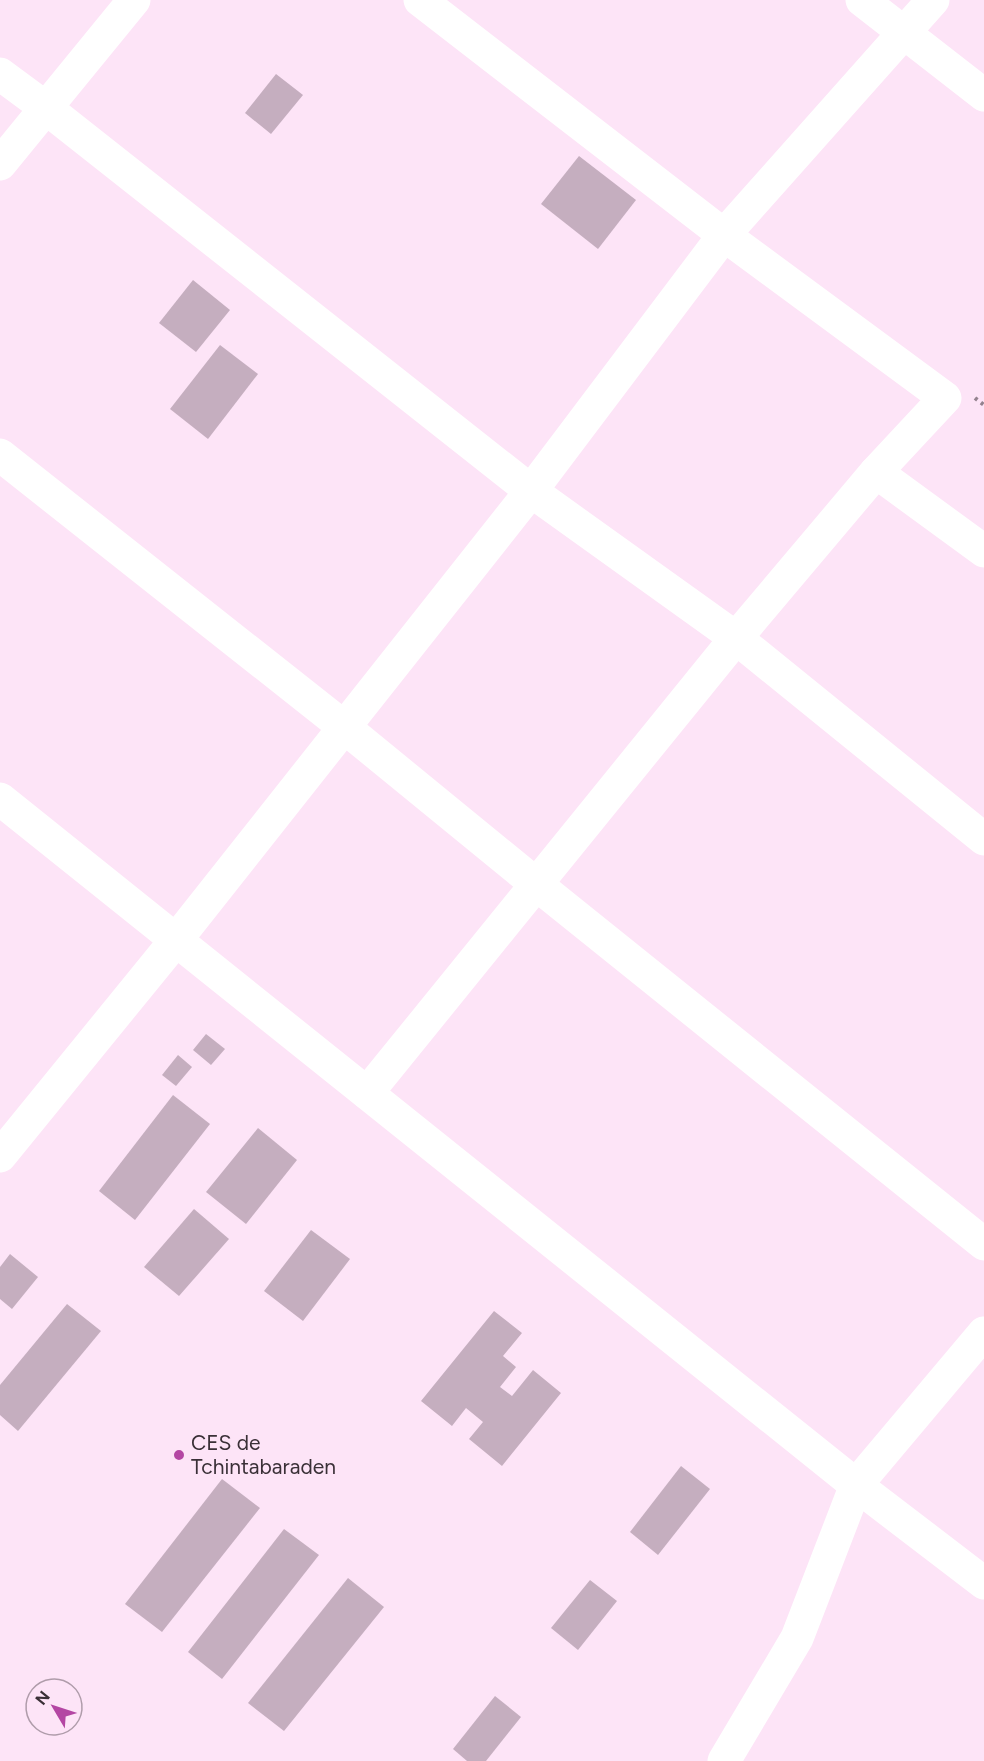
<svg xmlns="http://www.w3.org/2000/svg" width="984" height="1761" viewBox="0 0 984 1761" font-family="Figtree,sans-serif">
  <rect width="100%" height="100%" fill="#fde4f7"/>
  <!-- building -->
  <g fill="#c5aebf">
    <path d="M276 74 303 95 271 134 245 113Z"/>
    <path d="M579 156 636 200 598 249 541 204Z"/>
    <path d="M193 280 230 310 196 352 159 323Z"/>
    <path d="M220 345 258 374 208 439 170 409Z"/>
    <path d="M206 1034 225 1049 211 1065 193 1050Z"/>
    <path d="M178 1055 192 1067 176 1086 162 1075Z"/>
    <path d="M173 1095 210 1124 135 1220 99 1191Z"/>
    <path d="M258 1128 297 1160 246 1224 206 1192Z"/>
    <path d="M194 1209 229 1239 179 1296 144 1267Z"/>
    <path d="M311 1230 350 1259 303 1321 264 1291Z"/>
    <path d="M10 1254 38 1277 12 1309 0 1299V1267Z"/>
    <path d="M67 1304 101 1331 18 1431 0 1415V1385Z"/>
    <path d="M494 1311 522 1333 503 1356 516 1367 500 1387 512 1396 533 1370 561 1393 502 1466 469 1439 483 1422 466 1408 452 1426 421 1401Z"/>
    <path d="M681 1466 710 1489 658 1555 630 1532Z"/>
    <path d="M222 1479 260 1508 162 1632 125 1604Z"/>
    <path d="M284 1529 319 1555 222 1679 188 1652Z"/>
    <path d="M348 1578 384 1607 284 1731 248 1703Z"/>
    <path d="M590 1580 617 1601 578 1650 551 1628Z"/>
    <path d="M495 1696 521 1717 486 1761H467L453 1749Z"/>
  </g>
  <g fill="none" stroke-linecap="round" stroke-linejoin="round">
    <!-- path -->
    <path stroke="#93828e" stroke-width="4" stroke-dasharray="3 4.5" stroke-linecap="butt" d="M975 398 984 405"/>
    <!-- minor -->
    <g stroke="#fff" stroke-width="33">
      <path d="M862 0 984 95"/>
      <path d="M0 74 46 108 531 491 736 638 984 839"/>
      <path d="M0 164 134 0"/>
      <path d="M0 455 344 727 536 884 984 1244"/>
      <path d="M876 472 984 551"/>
      <path d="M0 799 856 1485 984 1583"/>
      <path d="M367 1093 736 638 876 472 945 398 724 235 420 0"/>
      <path d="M0 1156 176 940 531 491 724 235 933 0"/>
      <path d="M724 1761 797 1638 856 1485 984 1333"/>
    </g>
  </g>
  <!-- markers -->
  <circle fill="#b446a3" stroke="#fde4f7" stroke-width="2" cx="179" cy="1455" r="6"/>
  <g text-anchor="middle" stroke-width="5" stroke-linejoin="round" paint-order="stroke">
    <!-- poi labels -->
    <g font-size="21" fill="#3a3037" stroke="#fde4f7" text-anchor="start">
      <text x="191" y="1450">CES de<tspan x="191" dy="24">Tchintabaraden</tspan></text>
    </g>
  </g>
  <!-- north arrow -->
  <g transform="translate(54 1707) rotate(309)"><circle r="28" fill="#fde4f7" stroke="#af9caa" stroke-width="1.5"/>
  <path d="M0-4.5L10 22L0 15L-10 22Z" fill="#b446a3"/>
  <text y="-9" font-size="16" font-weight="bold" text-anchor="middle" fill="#3a3037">N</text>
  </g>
</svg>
